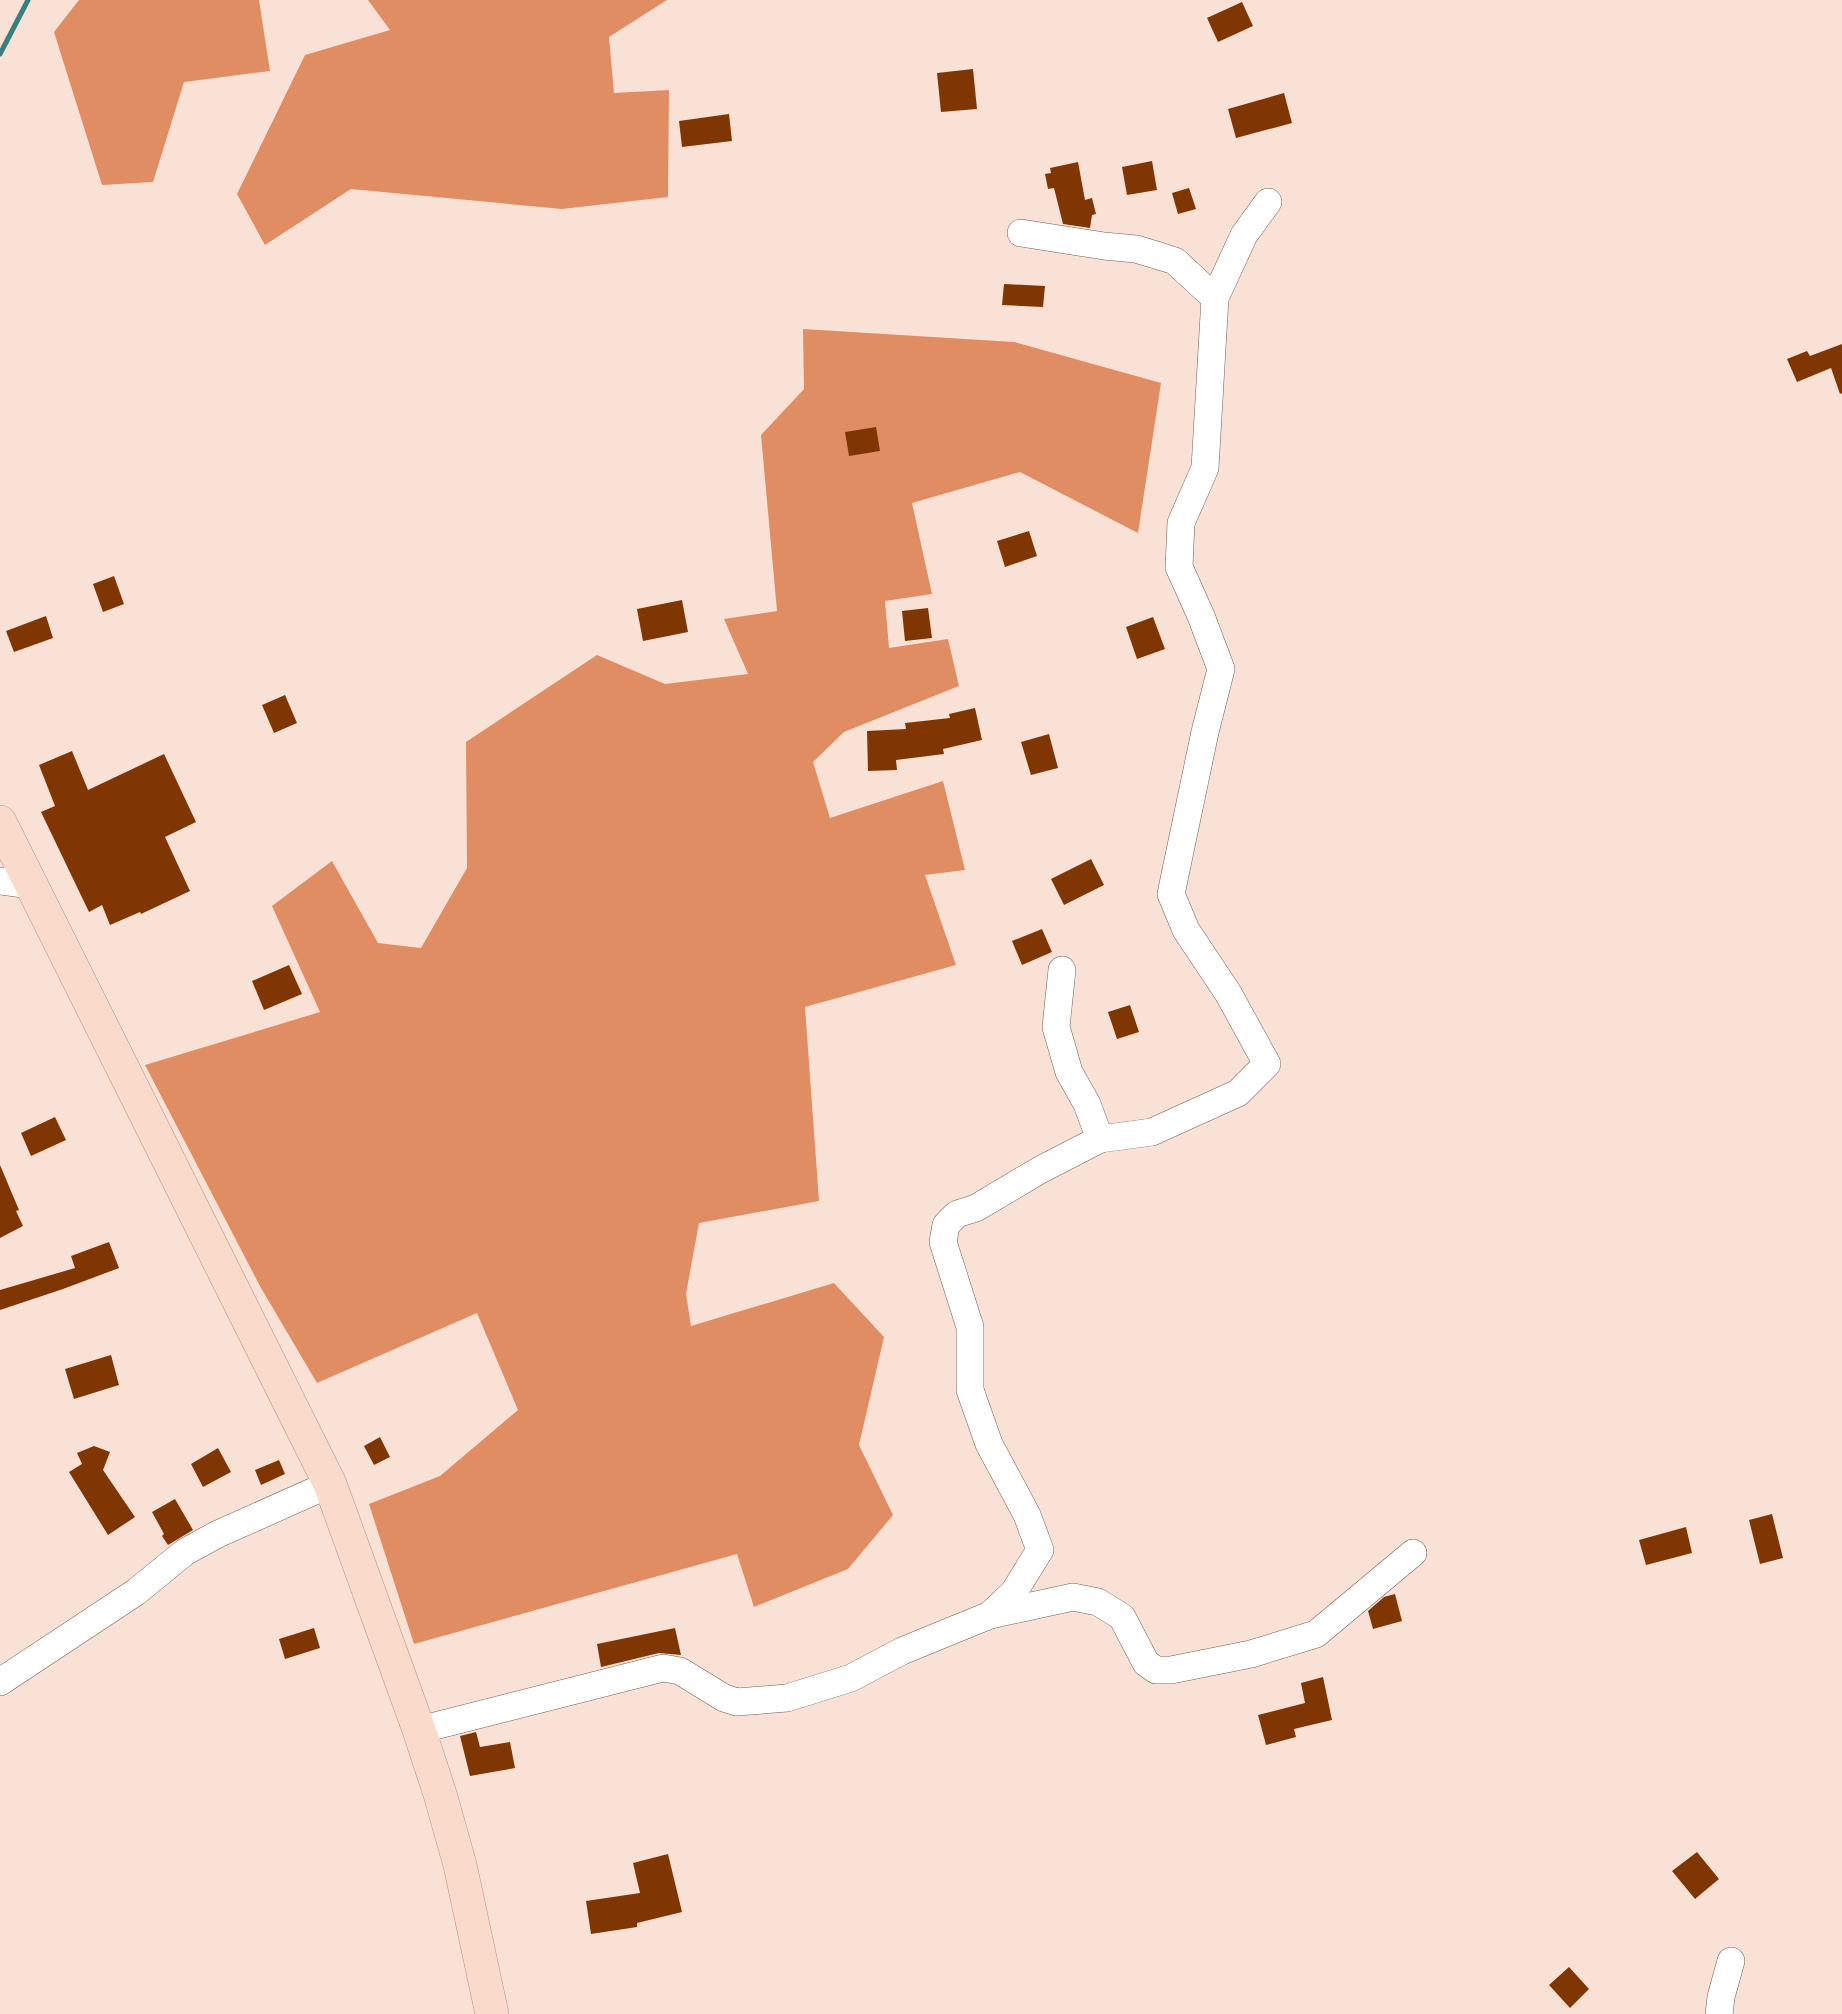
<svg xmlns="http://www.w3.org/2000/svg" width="1842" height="2014" viewBox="0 0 1842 2014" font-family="'Alegreya Sans',sans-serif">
  <rect width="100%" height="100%" fill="#fae1d5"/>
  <!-- forest -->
  <g fill="#e18d63">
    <path d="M79 0H259L270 71 184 82 153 182 102 185 54 32Z"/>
    <path d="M368 0H667L609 37 614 93 669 90 668 197 562 209 351 189 265 245 237 194 305 55 390 30Z"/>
    <path d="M803 329 1014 342 1161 383 1138 533 1020 472 912 503 932 594 885 601 889 648 948 639 959 686 844 732 813 762 830 818 943 781 965 870 925 875 956 965 805 1007 819 1201 699 1223 686 1294 691 1326 834 1283 884 1337 859 1445 893 1515 848 1569 754 1607 737 1554 414 1644 369 1504 440 1476 518 1410 477 1313 317 1383 261 1288 145 1065 320 1012 272 906 332 861 378 943 421 948 467 868 466 742 597 655 665 684 748 674 724 619 777 611 761 435 804 389Z"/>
  </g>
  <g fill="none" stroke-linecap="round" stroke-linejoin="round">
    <!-- stream -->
    <path stroke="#387f80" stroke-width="5" d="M0 54 28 0"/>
  </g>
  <!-- building -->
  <g fill="#803603">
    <path d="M1242 2 1253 26 1218 42 1207 18Z"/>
    <path d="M973 69 977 109 941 112 937 73Z"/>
    <path d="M1284 93 1292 123 1236 138 1228 109Z"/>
    <path d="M729 114 732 141 682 147 679 121Z"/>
    <path d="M1152 161 1157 190 1127 195 1122 167Z"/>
    <path d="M1078 162 1085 200 1092 198 1096 214 1092 215 1090 228 1063 224 1054 188 1048 189 1045 174 1051 173 1050 168Z"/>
    <path d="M1189 188 1196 209 1178 214 1172 193Z"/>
    <path d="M1004 284 1045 286 1043 307 1002 305Z"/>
    <path d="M1842 344V393L1840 394 1831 368 1797 382 1787 359 1807 351 1810 356Z"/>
    <path d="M876 427 880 451 849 456 845 432Z"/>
    <path d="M1029 531 1037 556 1005 567 997 541Z"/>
    <path d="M114 576 124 604 103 612 93 584Z"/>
    <path d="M682 600 688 632 643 641 637 609Z"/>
    <path d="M928 608 932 638 905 641 902 611Z"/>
    <path d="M46 616 53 638 14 652 6 631Z"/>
    <path d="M1153 617 1165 649 1137 659 1126 627Z"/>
    <path d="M285 695 297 723 274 733 262 705Z"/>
    <path d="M975 708 982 740 943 749 944 754 896 760 897 770 868 771 867 731 906 729 905 723 950 718 949 714Z"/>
    <path d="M1049 734 1058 768 1031 775 1021 742Z"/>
    <path d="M72 751 88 790 164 754 196 822 165 837 190 891 141 914 140 912 110 925 102 905 89 912 41 812 55 806 39 765Z"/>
    <path d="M1091 859 1104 885 1064 905 1051 879Z"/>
    <path d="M1042 929 1052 952 1022 965 1012 941Z"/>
    <path d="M289 965 302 994 264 1010 252 981Z"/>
    <path d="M1130 1005 1139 1032 1117 1039 1108 1012Z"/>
    <path d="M55 1117 66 1140 31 1156 21 1133Z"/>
    <path d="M0 1165 19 1210 16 1211 23 1226 0 1238Z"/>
    <path d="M109 1242 119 1268 63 1289 0 1310V1290L75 1268 71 1256Z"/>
    <path d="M111 1355 119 1385 74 1399 65 1369Z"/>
    <path d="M380 1437 390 1457 374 1465 364 1446Z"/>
    <path d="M94 1446 110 1452 103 1470 135 1517 108 1535 69 1472 82 1464 77 1453Z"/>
    <path d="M218 1448 231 1472 203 1487 191 1464Z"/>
    <path d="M279 1460 285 1474 261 1485 255 1470Z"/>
    <path d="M175 1499 193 1530 168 1545 162 1536 164 1534 152 1512Z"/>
    <path d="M1772 1514 1783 1558 1760 1564 1749 1520Z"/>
    <path d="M1686 1527 1692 1553 1646 1565 1639 1540Z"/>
    <path d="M1395 1594 1402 1621 1373 1629 1368 1611 1384 1597Z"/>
    <path d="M314 1628 320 1648 285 1659 279 1639Z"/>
    <path d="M675 1628 681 1655 659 1653 601 1667 597 1644Z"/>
    <path d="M1323 1677 1332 1720 1294 1729 1296 1737 1266 1745 1258 1715 1305 1703 1301 1683Z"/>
    <path d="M476 1732 480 1747 510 1742 515 1768 470 1776 460 1736Z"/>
    <path d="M1697 1852 1719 1879 1695 1899 1672 1871Z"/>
    <path d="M668 1854 682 1912 637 1923V1927L591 1934 586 1901 640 1893 633 1863Z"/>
    <path d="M1569 1967 1589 1989 1570 2008 1549 1985Z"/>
  </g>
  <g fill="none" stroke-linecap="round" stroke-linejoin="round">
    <!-- minor casing -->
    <g stroke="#745e54" stroke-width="28">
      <g id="minor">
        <path d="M1021 233 1104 246 1136 249 1156 255 1175 261 1215 298"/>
        <path d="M0 881 31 885"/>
        <path d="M1100 1139 1152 1132 1238 1093 1267 1064 1228 993 1186 930 1171 894 1205 732 1221 669 1201 616 1179 567 1181 523 1205 468 1215 298 1244 235 1268 202"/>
        <path d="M990 1615 1073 1597 1098 1602 1122 1617 1146 1663 1156 1670H1171L1251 1654 1316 1634 1413 1553"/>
        <path d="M0 1682 136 1592 185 1552 218 1534 330 1484"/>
        <path d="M419 1730 663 1668 680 1671 724 1698 737 1702 787 1698 851 1678 902 1651 990 1615 1014 1592 1040 1550 1027 1515 989 1444 970 1390V1327L943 1242 946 1225 957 1214 976 1208 1040 1170 1100 1139 1087 1104 1069 1072 1056 1027 1062 970"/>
        <path d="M1719 2014 1721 1997 1731 1961"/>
      </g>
    </g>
    <!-- major casing -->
    <g stroke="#b6907e" stroke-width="34">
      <path id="major" d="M0 822 330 1484 419 1730 440 1794 460 1865 492 2014"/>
    </g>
    <!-- minor -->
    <use href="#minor" stroke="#fff" stroke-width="27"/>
    <!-- major -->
    <use href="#major" stroke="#fadacb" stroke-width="33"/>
  </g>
</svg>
